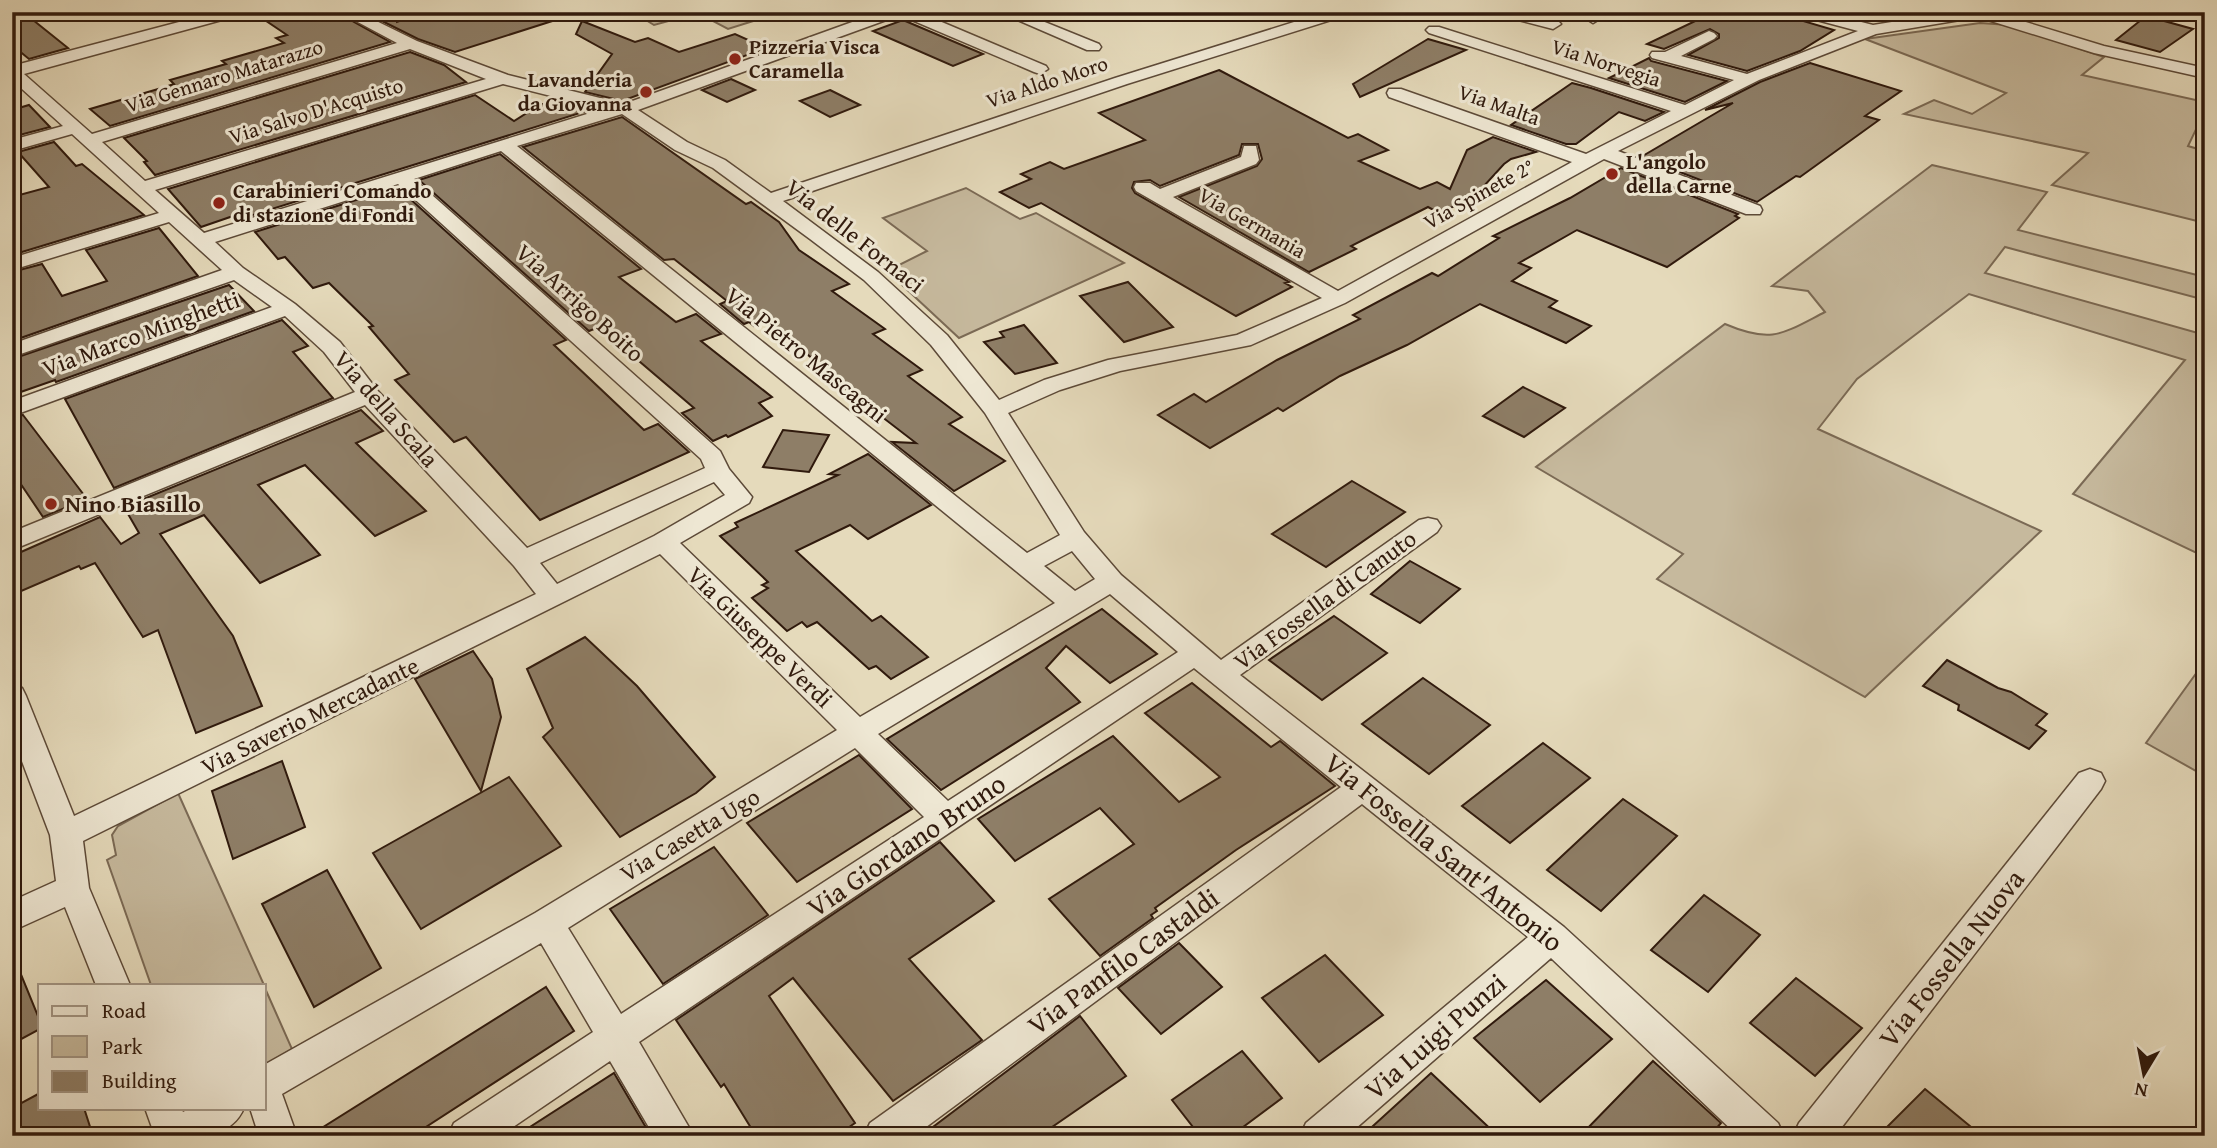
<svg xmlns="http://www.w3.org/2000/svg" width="2217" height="1148" viewBox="0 0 2217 1148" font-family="'Gentium Book Plus',serif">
  <rect width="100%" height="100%" fill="#e5dabb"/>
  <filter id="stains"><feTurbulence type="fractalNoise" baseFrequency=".00286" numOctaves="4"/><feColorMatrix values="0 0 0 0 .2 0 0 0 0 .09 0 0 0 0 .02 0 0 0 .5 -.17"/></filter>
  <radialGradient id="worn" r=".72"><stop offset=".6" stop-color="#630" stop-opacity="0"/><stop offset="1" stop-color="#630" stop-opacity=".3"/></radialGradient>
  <!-- green -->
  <g fill="#c6b99d" stroke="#7b6a55" stroke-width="2">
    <path d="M633 12H782L728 29 698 13 654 25Z"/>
    <path d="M1980 23 2009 25 2104 57 2082 75 2205 102V124L2199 123 2188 146 2205 151V223L2052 185 2088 153 1904 114 1934 100 1972 114 2006 93 1865 39Z"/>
    <path d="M1932 165 2047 192 2018 230 2205 277V300L2005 247 1985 273 2205 335V557L2073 494 2185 360 1969 294 1857 379 1818 429 2041 531 1865 697 1657 579 1683 554 1536 467 1725 324C1772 344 1782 334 1825 312L1808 291 1772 286Z"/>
    <path d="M966 188 1020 219 1036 213 1124 263 959 338 887 271 927 251 883 218Z"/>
    <path d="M2205 661V776L2146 743Z"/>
    <path d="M178 793 264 985H151L107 860 116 855 112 835 118 826Z"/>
    <path d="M264 986 292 1049 264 1066Z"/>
  </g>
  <!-- building -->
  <g fill="#8e7e67" stroke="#301a0d" stroke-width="2">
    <path d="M12 12H23L68 48 29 59 12 45Z"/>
    <path d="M253 12H336L390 42 110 126 90 109 165 87 174 84 170 80 226 64 222 61 284 43 276 38 287 35Z"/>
    <path d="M364 12H396L397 22 426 12H565V17L455 52 418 39Z"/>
    <path d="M1714 12H1745L1773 21 1783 15 1834 30 1800 51 1747 71 1688 55 1719 38V34L1710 29 1664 49 1647 44Z"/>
    <path d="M2146 16 2193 29 2160 52 2116 40Z"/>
    <path d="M903 20 983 54 953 66 873 31Z"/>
    <path d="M582 21 635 42 648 38 679 52 735 34 766 48 622 101 585 92 612 54 576 34Z"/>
    <path d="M1428 39 1466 50 1360 97 1353 84Z"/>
    <path d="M410 52 444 65 466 82 155 175 144 162 147 161 124 138Z"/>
    <path d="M1649 58 1651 61 1727 81 1685 102 1609 78Z"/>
    <path d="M1810 63 1901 91 1865 116 1879 120 1800 177 1796 176 1757 202 1641 157 1733 103 1705 110 1760 82Z"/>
    <path d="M1219 70 1348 138 1358 134 1388 150 1359 161 1420 189 1437 182 1450 189 1467 150 1493 137 1536 152 1511 159 1504 164 1473 198 1439 213 1428 207 1351 246 1356 249 1309 272 1179 197 1257 166 1262 159 1258 144H1242L1239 155 1160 186 1150 180 1134 182 1132 188 1135 193 1289 282 1285 283 1292 287 1236 316 1041 203 1029 208 1000 192 1031 179 1021 174 1050 162 1064 169 1145 140 1099 113Z"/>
    <path d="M731 79 755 90 727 102 702 90Z"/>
    <path d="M1572 83 1591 88 1664 112 1645 121 1619 112 1576 144H1566L1511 125Z"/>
    <path d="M830 90 860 105 830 117 800 101Z"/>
    <path d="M475 95 514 121 541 104H546L553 100 593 109 243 218 239 214 201 227 168 189Z"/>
    <path d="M29 105 50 127 12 137V110Z"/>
    <path d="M622 117 746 204 751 202 779 222 799 250 849 284 832 291 885 329 873 334 922 370 908 376 962 417 949 424 1005 461 954 491 892 442 916 443 825 373 829 372 766 321 754 326 749 322 744 324 720 304 727 301 674 259 664 260 523 147Z"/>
    <path d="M54 142 76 166 82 164 144 215 12 255V197L49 187 18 152Z"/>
    <path d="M500 154 641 269 619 277 676 322 696 314 721 334 701 341 772 397 759 403 772 416 728 437 726 435 713 441 682 413 694 408 599 327 589 331 419 180Z"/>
    <path d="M1621 168 1738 214 1735 216 1739 218 1667 267 1577 230 1519 263 1531 268 1512 281 1557 301 1549 307 1591 326 1566 343 1480 304 1407 345 1340 376 1283 411 1278 408 1210 448 1158 415 1194 394 1206 402 1277 360 1360 319 1353 315 1432 273 1438 276 1499 238 1493 236 1570 198Z"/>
    <path d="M397 187 566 340 554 345 644 430 658 424 689 452 540 520 466 437 454 442 395 380 409 374 369 327 373 326 329 283 313 288 285 257 278 259 255 232Z"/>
    <path d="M159 228 198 276 12 341V272L42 264 62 296 107 281 86 250Z"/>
    <path d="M1128 282 1173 327 1124 342 1080 296Z"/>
    <path d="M229 285 254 311 56 382 55 380 12 395V359Z"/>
    <path d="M282 320 308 346 293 352 333 398 114 488 65 399Z"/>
    <path d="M1024 325 1057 363 1015 374 984 342 1004 337 1000 332Z"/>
    <path d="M1523 387 1565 408 1524 437 1483 416Z"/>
    <path d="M361 410 383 431 356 443 426 511 375 536 305 465 258 485 320 555 260 583 204 515 160 534 233 636 262 706 196 733 158 630 143 637 95 563 81 569 79 566 12 595V556L100 517 121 544 139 533 124 507Z"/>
    <path d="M23 415 87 499 43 517 12 471V418Z"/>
    <path d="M783 430 829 435 809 472 763 467Z"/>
    <path d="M868 454 931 505 868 539 850 525 796 551 872 621 881 616 928 657 891 679 876 666 869 669 817 622 807 627 802 622 787 631 752 598 768 588 762 585 768 582 720 536 738 527 735 523 838 475 829 474Z"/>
    <path d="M1352 481 1405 512 1326 567 1272 534Z"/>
    <path d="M1410 561 1460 589 1420 623 1371 594Z"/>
    <path d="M1102 609 1157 654 1110 683 1066 646 1046 668 1080 702 941 790 887 739Z"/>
    <path d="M1334 616 1387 653 1322 700 1269 660Z"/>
    <path d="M585 637 637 686 715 777 696 793 620 837 543 737 553 728 527 669Z"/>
    <path d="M473 651 492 679 501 717 481 791 415 679Z"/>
    <path d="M1947 660 1998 688 2011 692 2047 714 2036 725 2046 731 2029 749 1958 710 1959 705 1923 686Z"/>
    <path d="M1423 678 1490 725 1429 774 1362 724Z"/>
    <path d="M1192 683 1271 747 1280 741 1335 786 1236 850 1155 908 1157 911 1151 915 1153 918 1100 956 1049 899 1134 844 1100 808 1015 861 978 819 1113 736 1179 802 1220 777 1145 713Z"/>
    <path d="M1543 743 1590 778 1510 843 1462 806Z"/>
    <path d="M859 755 912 809 797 882 747 823Z"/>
    <path d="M282 761 305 827 233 859 212 791Z"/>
    <path d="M509 777 561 846 421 929 373 853Z"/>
    <path d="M1623 799 1677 836 1601 911 1547 870Z"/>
    <path d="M940 842 994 901 909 959 982 1040 893 1101 793 978 769 996 855 1123 836 1136H756L724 1084 721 1087 676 1020Z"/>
    <path d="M714 847 768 915 663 984 610 909Z"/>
    <path d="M327 870 381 968 314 1007 262 904Z"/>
    <path d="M1704 895 1760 935 1708 992 1651 950Z"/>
    <path d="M1179 943 1222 987 1161 1034 1118 988Z"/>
    <path d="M13 955 40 1021V1029L12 1044Z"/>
    <path d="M1325 955 1383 1015 1319 1062 1262 998Z"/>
    <path d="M1796 978 1862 1028 1815 1076 1750 1023Z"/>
    <path d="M1546 980 1612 1039 1540 1102 1474 1038Z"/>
    <path d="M546 987 574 1031 412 1136H309Z"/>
    <path d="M1080 1016 1126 1076 1039 1136H921Z"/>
    <path d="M1242 1051 1282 1098 1231 1136H1200L1172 1100Z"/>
    <path d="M1653 1061 1721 1123 1710 1136H1580Z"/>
    <path d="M614 1073 651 1136H516Z"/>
    <path d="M1431 1073 1498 1136H1362Z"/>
    <path d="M1925 1089 1982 1136H1878Z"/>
    <path d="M40 1093V1108H84L93 1136H12V1108Z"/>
  </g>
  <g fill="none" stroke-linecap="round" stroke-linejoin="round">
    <!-- street casing -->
    <g stroke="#5d4a38" stroke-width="3">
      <g id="street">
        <path d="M217 12H242L240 15 24 74 92 134 397 43 339 12H358L417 41 508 75 624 104 880 12H918L1046 66 1048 69 1040 74 1034 72 900 15 638 110 687 142 725 160 771 193 1115 78 1326 12H1349L1347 15 1127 84 783 201 878 272 947 335 999 400 1044 380 1108 360 1237 335 1322 298 1136 191 1134 187 1136 183H1150L1160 189 1241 157 1244 146H1256L1259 160 1256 164 1173 197 1338 291 1572 162 1389 97 1387 93 1389 89H1401L1586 154 1671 111 1429 33 1426 30 1429 27H1439L1685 105 1734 80 1652 58 1650 55 1652 52H1665L1709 31 1714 33 1717 36 1714 39 1681 56 1747 74 1858 31 1798 15 1796 12H1822L1873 25 1954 12H1993L2104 46 2205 68V78L2094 53 1978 17 1876 34 1759 80 1618 151 1760 206 1762 210 1760 214H1746L1604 159 1345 303 1251 345 1120 371 1060 390 1008 413 1084 532 1121 575 1221 660 1419 520 1428 518 1437 520 1441 526 1437 532 1240 675 1564 927 1778 1123 1784 1136H1738L1551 958 1347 1136H1300L1306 1123 1528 937 1362 804 914 1136H864L870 1123 1341 787 1194 668 639 1042 694 1136H654L610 1061 500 1136H448L454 1123 593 1032 541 943 282 1094 297 1136H259L250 1108H264V1065L535 913 837 730 660 554 83 841 89 888 130 985H96L65 907 12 931V901L56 881 50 835 12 735V685L22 688 26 696 74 816 536 594 514 566 365 405 12 550V532L355 392 324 352 285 316 12 416V401L272 307 234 280 12 357V344L222 270 169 222 12 270V258L159 213 72 134 12 151V140L63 126 12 80V66ZM410 49 486 79 145 181 102 142ZM503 84 603 109 204 233 155 190ZM622 114 675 150 713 168 810 239 864 280 931 345 985 413 1060 535 1027 553 517 146ZM501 151 1016 571 1055 603 860 717 680 543 749 503 752 497 729 469 720 451 414 179ZM398 184 701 459 705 468 527 548 377 390 340 342 295 304 243 268 215 242ZM714 482 725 495 654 536 557 584 540 563ZM1072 551 1095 579 1075 591 1044 566ZM1110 594 1178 652 948 801 878 734ZM855 748 924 817 621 1014 568 928Z"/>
        <path d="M999 12H1020L1099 44 1101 47 1099 50H1087Z"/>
        <path d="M1497 12H1523L1558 21 1561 24 1553 29 1499 15Z"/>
        <path d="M1592 12H1611L1593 23 1585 18Z"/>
        <path d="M2090 769 2101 773 2105 781 2101 789 1835 1136H1793L1799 1123 2079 773Z"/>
        <path d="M145 1108H181L183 1112 191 1108H244C229 1143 187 1136 155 1136Z"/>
      </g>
    </g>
    <!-- street -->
    <use href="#street" fill="#eee7d3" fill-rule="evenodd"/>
  </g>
  <!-- markers -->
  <g fill="#8f2418" stroke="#eee7d3" stroke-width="2.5">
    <circle cx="735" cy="59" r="7"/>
    <circle cx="646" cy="92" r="7"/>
    <circle cx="1612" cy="174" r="7"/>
    <circle cx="219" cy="203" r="7"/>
    <circle cx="51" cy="504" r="7"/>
  </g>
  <g text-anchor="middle" stroke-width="6" stroke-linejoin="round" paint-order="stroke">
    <!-- far-poi labels -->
    <g font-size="21" font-weight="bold" fill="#301a0d" stroke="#eee7d3" text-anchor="start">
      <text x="749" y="54">Pizzeria Visca<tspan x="749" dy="24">Caramella</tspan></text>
      <text x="632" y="87" text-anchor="end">Lavanderia<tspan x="632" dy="24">da Giovanna</tspan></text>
      <text x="1626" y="169">L'angolo<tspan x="1626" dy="24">della Carne</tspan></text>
      <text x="233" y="198">Carabinieri Comando<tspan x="233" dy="24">di stazione di Fondi</tspan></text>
    </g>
    <!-- far-street labels -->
    <g font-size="21" fill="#301a0d" stroke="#eee7d3">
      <text transform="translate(1606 63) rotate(18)" y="7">Via Norvegia</text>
      <text transform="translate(224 76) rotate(-17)" y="7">Via Gennaro Matarazzo</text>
      <text transform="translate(1047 82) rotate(-18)" y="7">Via Aldo Moro</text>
      <text transform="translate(1499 105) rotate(19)" y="7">Via Malta</text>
      <text transform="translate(316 111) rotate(-17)" y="7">Via Salvo D'Acquisto</text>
      <text transform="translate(1479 194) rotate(-29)" y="7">Via Spinete 2°</text>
      <text transform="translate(1252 223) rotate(30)" y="7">Via Germania</text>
    </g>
    <!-- street labels -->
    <g font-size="24" fill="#301a0d" stroke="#eee7d3">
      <text transform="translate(855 236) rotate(38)" y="8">Via delle Fornaci</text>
      <text transform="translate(580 303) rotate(42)" y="8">Via Arrigo Boito</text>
      <text transform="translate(141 334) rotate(-20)" y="8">Via Marco Minghetti</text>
      <text transform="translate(806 355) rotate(39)" y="8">Via Pietro Mascagni</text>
      <text transform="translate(386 409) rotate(49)" y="8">Via della Scala</text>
      <text transform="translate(1325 600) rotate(-36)" y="8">Via Fossella di Canuto</text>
      <text transform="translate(760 637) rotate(44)" y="8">Via Giuseppe Verdi</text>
      <text transform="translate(310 716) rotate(-26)" y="8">Via Saverio Mercadante</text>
      <text transform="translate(690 835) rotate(-31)" y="8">Via Casetta Ugo</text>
    </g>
    <!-- poi labels -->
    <g font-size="24" font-weight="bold" fill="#301a0d" stroke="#eee7d3" text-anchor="start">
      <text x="65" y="512">Nino Biasillo</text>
    </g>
    <!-- near-street labels -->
    <g font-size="28" fill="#301a0d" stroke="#eee7d3">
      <text transform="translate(906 845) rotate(-34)" y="10">Via Giordano Bruno</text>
      <text transform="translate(1444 852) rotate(39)" y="10">Via Fossella Sant'Antonio</text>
      <text transform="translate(1951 958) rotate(-52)" y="10">Via Fossella Nuova</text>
      <text transform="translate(1123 961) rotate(-36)" y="10">Via Panfilo Castaldi</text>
      <text transform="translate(1435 1036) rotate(-41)" y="10">Via Luigi Punzi</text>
    </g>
  </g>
  <!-- margin -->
  <rect width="2217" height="1148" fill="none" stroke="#e5dabb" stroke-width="42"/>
  <rect x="14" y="14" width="2189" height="1120" fill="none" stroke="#301a0d" stroke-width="3.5"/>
  <rect x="21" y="21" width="2175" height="1106" fill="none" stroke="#301a0d" stroke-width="2"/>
  <!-- legend -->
  <rect x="38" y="984" width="228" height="126" fill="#eee7d3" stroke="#a29584" stroke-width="2"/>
  <rect x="52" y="1006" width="35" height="10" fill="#eee7d3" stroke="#a29584" stroke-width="2"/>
  <text x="102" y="1018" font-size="21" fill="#301a0d">Road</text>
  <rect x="52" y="1036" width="35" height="21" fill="#c6b99d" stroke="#a29584" stroke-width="2"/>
  <text x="102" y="1054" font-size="21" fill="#301a0d">Park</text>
  <rect x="52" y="1071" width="35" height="21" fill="#8e7e67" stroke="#a29584" stroke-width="2"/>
  <text x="102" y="1088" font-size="21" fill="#301a0d">Building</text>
  <!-- north arrow -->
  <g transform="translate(2144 1074) rotate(190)" stroke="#eee7d3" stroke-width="5" paint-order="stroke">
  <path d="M0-5L12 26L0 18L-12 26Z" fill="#301a0d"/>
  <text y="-10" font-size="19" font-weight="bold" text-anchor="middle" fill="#301a0d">N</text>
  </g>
  <rect width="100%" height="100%" filter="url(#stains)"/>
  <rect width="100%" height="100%" fill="url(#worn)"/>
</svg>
